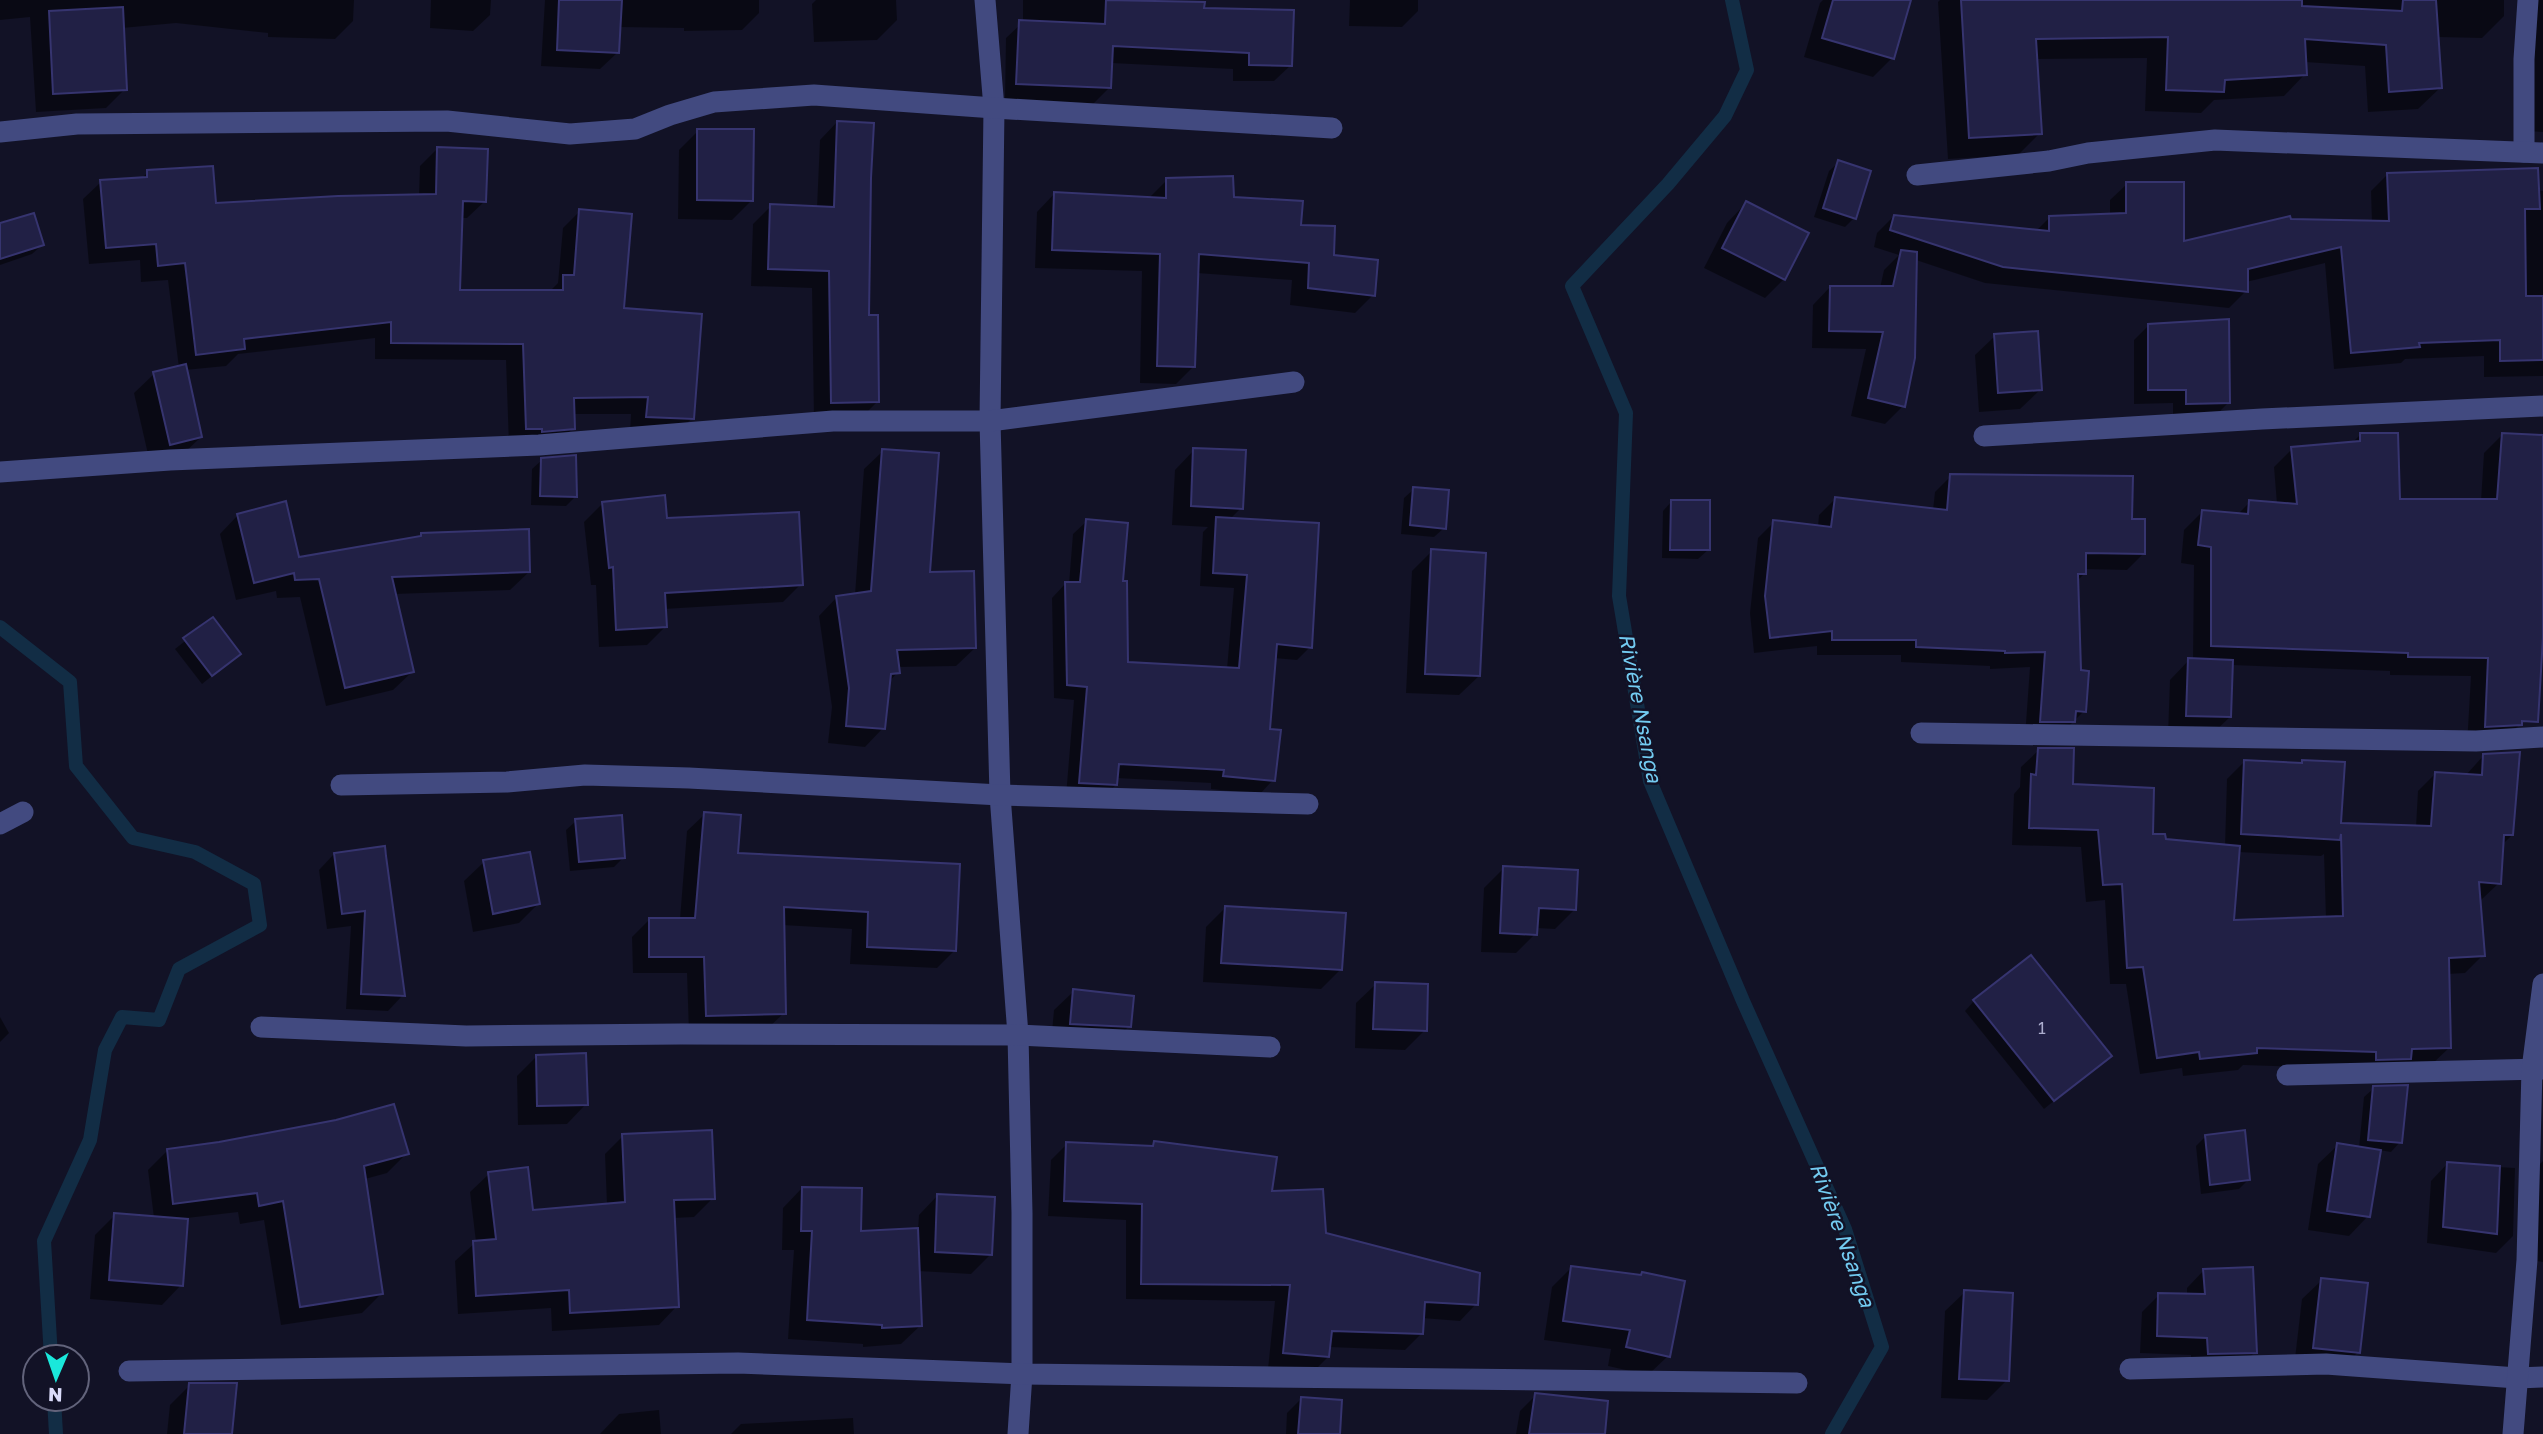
<svg xmlns="http://www.w3.org/2000/svg" width="2543" height="1434" viewBox="0 0 2543 1434" font-family="'Golos Text',sans-serif">
  <rect width="100%" height="100%" fill="#121226"/>
  <!-- shadow -->
  <g fill="#0007" fill-rule="evenodd">
    <path d="M0 0H354L353 21 335 39 268 37V33L176 23 122 28 125 89 106 108 36 112 30 17 0 20Z"/>
    <path d="M431 0H491L490 15 473 31 430 28Z"/>
    <path d="M545 0H759V13L742 30 684 31V28L618 27 617 53 600 69 541 66Z"/>
    <path d="M816 0H896L897 20 877 40 814 42 812 4Z"/>
    <path d="M1023 0H1140V2L1202 10 1291 65 1274 81H1233V69L1111 63 1110 87 1093 104 1005 100 1006 38 1023 22Z"/>
    <path d="M1350 0H1418V11L1402 27 1349 26Z"/>
    <path d="M1823 0H1895L1892 58 1873 77 1804 57 1820 3Z"/>
    <path d="M1940 0H2504V16L2482 38 2437 37 2440 88 2418 109 2368 112 2365 66 2305 62V74L2284 96 2214 100 2201 113 2145 111 2147 58 2036 59 2040 133 2018 155 1948 159 1938 2Z"/>
    <path d="M2534 0H2543V132L2529 131Z"/>
    <path d="M837 122 873 124 868 317 878 401 860 419 814 420 812 288 751 286 753 224 771 206 817 208 820 140Z"/>
    <path d="M698 131 752 200 732 220 678 219 679 150Z"/>
    <path d="M437 149 485 201 467 218H460L458 291 549 292 558 283 563 228 580 211 622 310 692 418 675 436 630 433 631 414H572L573 428 556 446H509L506 360 375 359V338L238 354 226 366 185 370 201 437 181 456 150 463 134 393 154 374 179 368 168 280 141 282 140 260 89 264 83 199 101 182 141 179 148 172 215 204 419 196 420 166Z"/>
    <path d="M1839 162 1854 218 1845 227 1814 217 1829 171Z"/>
    <path d="M2388 174 2543 191V376L2484 377V356L2405 359 2401 363 2334 369 2325 263 2246 282V291L2229 308 1985 283 1916 260 1903 406 1885 424 1851 416 1866 349 1812 348 1813 305 1830 287 1880 288 1884 270 1899 255 1874 247 1877 233 1894 216 2036 231 2049 218 2110 216V200L2127 184 2182 243 2289 221 2372 223 2371 191Z"/>
    <path d="M1167 180 1232 199 1299 227 1373 295 1355 313 1290 305 1292 280 1197 273 1194 366 1176 384 1140 383 1142 271 1035 268 1037 212 1054 194 1148 199Z"/>
    <path d="M1746 203 1784 279 1765 298 1704 268 1727 223Z"/>
    <path d="M0 225 42 245 32 254 0 265Z"/>
    <path d="M2148 326 2228 403 2214 417 2173 418V403L2134 404V340Z"/>
    <path d="M1995 336 2040 390 2020 409 1979 412 1975 355Z"/>
    <path d="M2360 435 2398 500 2481 501 2484 453 2502 435 2543 437V564L2520 724 2501 743 2467 745 2471 676 2390 675V671L2232 665 2230 717 2210 736 2168 735 2170 680 2189 660H2193L2194 565 2181 563 2184 530 2202 512 2237 515 2250 502 2277 504 2274 467 2292 449 2352 443Z"/>
    <path d="M1194 450 1241 508 1230 519 1310 647 1297 660 1274 658 1268 731 1273 780 1260 794 1211 789V783L1116 778V785L1102 798 1066 796 1074 700 1054 698 1052 598 1065 584H1069L1073 534 1087 521 1121 583 1127 664 1227 669 1234 588 1200 586 1203 532 1208 527 1172 525 1175 470Z"/>
    <path d="M883 451 928 574 975 648 956 666 898 667V672L888 683 883 728 865 747 828 743 832 707 819 616 837 597 855 595 864 469Z"/>
    <path d="M542 460 575 497 566 506 531 505 532 469Z"/>
    <path d="M1951 476 2130 521 2143 554 2127 570 2084 569V574L2076 582 2079 672 2084 711 2058 737H2025L2030 667 1990 669V666L1901 662V655H1817V646L1754 653 1750 613 1758 538 1774 522 1818 527 1819 515 1835 499 1933 510 1935 492Z"/>
    <path d="M1414 489 1444 528 1434 537 1401 534 1404 498Z"/>
    <path d="M1672 501 1708 550 1698 559 1662 558 1663 511Z"/>
    <path d="M602 504 666 520 801 584 783 602 664 609 665 627 647 645 599 647 596 585H591L584 522Z"/>
    <path d="M238 515 298 559 417 539 422 534 529 572 510 590 394 594 412 672 393 690 326 706 300 597 277 598 276 591 236 600 220 534Z"/>
    <path d="M1432 551 1479 676 1459 695 1406 693 1412 571Z"/>
    <path d="M213 619 239 654 202 684 175 649Z"/>
    <path d="M2039 750 2071 786 2151 836 2164 841 2225 847 2227 779 2245 761 2300 764 2303 761 2339 824 2416 827 2418 791 2436 773 2466 775 2484 755 2512 835 2502 845 2499 883 2481 900H2479L2483 955 2465 973 2447 974 2449 1048 2431 1065 2360 1069 2243 1065 2238 1070 2183 1076 2182 1068 2140 1074 2126 984H2110L2105 900 2086 902 2081 847 2012 845 2014 794 2020 787 2021 767ZM2238 852 2321 856 2324 854 2326 919 2232 922Z"/>
    <path d="M705 814 736 854 958 865 955 950 937 968 850 964 852 929 782 925 784 1013 766 1030 689 1033 687 973H633L632 937 650 919H680L687 831Z"/>
    <path d="M576 821 624 857 614 867 570 871 566 830Z"/>
    <path d="M383 848 403 995 388 1011 346 1009 351 926 327 929 319 870 334 854Z"/>
    <path d="M484 862 538 904 519 923 473 932 464 881Z"/>
    <path d="M1504 868 1575 909 1555 929 1536 928 1535 934 1516 953 1481 952 1484 888Z"/>
    <path d="M1225 908 1340 970 1321 989 1203 982 1206 927Z"/>
    <path d="M1376 984 1425 1030 1405 1050 1355 1048 1356 1003Z"/>
    <path d="M1074 991 1129 1026 1110 1046 1051 1043 1054 1010Z"/>
    <path d="M1974 1001 2109 1056 2044 1109 1965 1011Z"/>
    <path d="M0 1017 9 1033 0 1042Z"/>
    <path d="M536 1057 586 1104 567 1124 518 1125 517 1076Z"/>
    <path d="M2374 1088 2400 1142 2391 1152 2379 1150 2368 1216 2349 1236 2308 1230 2318 1164 2338 1145 2359 1148 2364 1097Z"/>
    <path d="M337 1122 407 1153 387 1173 365 1179 381 1294 362 1313 281 1325 264 1220 240 1224 238 1212 187 1218 181 1285 162 1305 90 1299 95 1235 115 1215 154 1218 148 1170 167 1151 219 1144Z"/>
    <path d="M623 1136 713 1198 694 1217 673 1218 677 1306 659 1325 552 1331 551 1308 458 1314 455 1261 476 1242 470 1192 489 1174 532 1212 607 1205 605 1154Z"/>
    <path d="M2206 1136 2248 1180 2239 1189 2201 1194 2196 1146Z"/>
    <path d="M1154 1143 1270 1193 1324 1234 1476 1304 1460 1321 1422 1318V1333L1405 1350 1329 1347 1328 1357 1312 1373 1268 1369 1275 1301 1126 1299V1220L1048 1216 1051 1160 1067 1144 1149 1148Z"/>
    <path d="M2543 1161V1262L2522 1259 2537 1167Z"/>
    <path d="M2447 1164 2515 1168 2513 1236 2496 1253 2427 1243 2431 1181Z"/>
    <path d="M802 1188 860 1233 918 1230 919 1215 938 1195 991 1254 971 1274 918 1271 921 1325 901 1344 863 1347V1344L788 1339 794 1250H782L783 1208Z"/>
    <path d="M1571 1268 1668 1356 1648 1375 1608 1366 1611 1349 1544 1340 1552 1287Z"/>
    <path d="M2204 1270 2255 1352 2238 1369 2191 1370V1355L2140 1353 2142 1312 2159 1295 2187 1296V1288Z"/>
    <path d="M2322 1280 2358 1352 2339 1372 2294 1367 2302 1299Z"/>
    <path d="M1965 1292 2007 1380 1987 1400 1941 1398 1945 1311Z"/>
    <path d="M190 1385 230 1434H167L170 1405Z"/>
    <path d="M1536 1395 1603 1434H1516L1520 1411Z"/>
    <path d="M1301 1399 1338 1434H1286L1287 1413Z"/>
    <path d="M659 1410 661 1434H600L619 1414Z"/>
    <path d="M853 1418 854 1434H731L741 1424Z"/>
  </g>
  <g fill="none" stroke-linecap="round" stroke-linejoin="round">
    <!-- stream -->
    <g stroke="#122d45" stroke-width="14">
      <path d="M1732 0 1747 70 1725 116 1668 184 1572 286 1626 413 1619 596 1650 781 1743 1001 1845 1229 1882 1347 1832 1434"/>
      <path d="M0 627 70 682 76 766 133 838 195 852 254 884 260 925 179 969 159 1020 122 1017 105 1050 90 1140 44 1241 51 1357"/>
      <path d="M54 1399 56 1434"/>
    </g>
  </g>
  <!-- building -->
  <g fill="#212045" stroke="#36346f" stroke-width="2">
    <path d="M559 0H622L619 53 557 50Z"/>
    <path d="M1106 0 1205 2 1204 8 1294 10 1292 66 1249 65V53L1113 46 1111 88 1016 84 1019 20 1105 24Z"/>
    <path d="M1833 0H1911L1894 59 1822 38Z"/>
    <path d="M1961 0H2302V6L2402 11 2403 0H2436L2442 88 2389 92 2386 45 2305 39 2307 75 2225 80 2224 92 2166 90 2168 37 2036 39 2042 134 1969 138Z"/>
    <path d="M123 7 127 90 53 94 49 11Z"/>
    <path d="M837 121 874 123 871 178 869 315H878L879 402 831 403 829 271 768 269 770 204 834 207Z"/>
    <path d="M697 129H754L753 201 697 200Z"/>
    <path d="M437 147 488 149 486 202 463 201 460 290H563V275H574L579 209 632 214 624 308 702 314 694 419 646 417 648 397 574 398 575 429 542 432V429H526L523 344 391 343V322L244 339 245 349 196 355 185 263 158 266 156 244 106 248 100 180 147 177V170L213 166 216 203 338 196 436 194Z"/>
    <path d="M1838 160 1871 171 1856 219 1823 208Z"/>
    <path d="M2538 168 2540 209H2525L2526 296H2543V360L2500 361V340L2419 343 2420 347 2351 353 2341 247 2248 269V292L2003 267 1890 230 1894 215 2049 231V216L2126 213V182H2184V241L2290 216 2291 219 2389 221 2387 173Z"/>
    <path d="M1233 176 1234 197 1303 201 1301 225 1335 226 1334 255 1378 260 1375 296 1308 288 1309 263 1199 254 1195 367 1157 366 1160 254 1052 250 1054 192 1166 198V178Z"/>
    <path d="M1746 201 1809 233 1785 280 1722 248Z"/>
    <path d="M34 213 44 245 0 259V223Z"/>
    <path d="M1901 250 1917 252 1915 358 1905 407 1868 398 1883 332 1829 331 1830 286H1893Z"/>
    <path d="M2229 319 2230 403 2186 404V390H2148V324Z"/>
    <path d="M2038 331 2042 390 1998 393 1994 334Z"/>
    <path d="M186 364 202 437 170 445 153 372Z"/>
    <path d="M2360 433H2398L2400 499H2497L2502 433 2543 435V637L2538 722 2522 721V725L2485 727 2488 658 2408 657V653L2211 646V547L2198 545 2202 510 2248 514 2249 500 2297 504 2291 447 2360 441Z"/>
    <path d="M1193 448 1246 450 1243 509 1191 506Z"/>
    <path d="M882 449 939 453 930 572 974 571 976 648 897 650 900 673 891 674 885 729 846 726 849 688 836 596 871 591Z"/>
    <path d="M576 455 577 497 540 496 541 458Z"/>
    <path d="M1950 474 2133 476 2132 519H2145V554L2086 553V574H2078L2081 670 2089 671 2086 712 2076 711 2075 722H2040L2045 652 2005 653V651L1916 647V640H1832V631L1770 638 1765 596 1773 520 1831 527 1835 497 1947 510Z"/>
    <path d="M1413 487 1449 490 1446 529 1410 525Z"/>
    <path d="M665 495 667 518 799 512 803 585 665 593 667 627 616 630 613 567 609 568 602 502Z"/>
    <path d="M1671 500H1710V550H1670Z"/>
    <path d="M286 501 299 557 421 536V533L529 529 530 572 392 577 414 672 345 688 319 579 295 580 294 573 254 583 237 514Z"/>
    <path d="M1216 517 1319 523 1312 648 1277 644 1270 729 1281 730 1275 781 1223 776 1224 770 1119 764 1117 785 1079 783 1087 687 1067 685 1065 582H1080L1086 519 1128 523 1123 581H1127L1128 662 1239 668 1247 575 1213 573Z"/>
    <path d="M1431 549 1486 553 1480 676 1425 674Z"/>
    <path d="M213 617 241 654 212 676 183 638Z"/>
    <path d="M2188 658 2233 660 2231 717 2186 716Z"/>
    <path d="M2038 748H2074L2073 784 2154 788 2153 834H2165L2166 839 2240 846 2234 920 2343 916 2341 834 2340 840 2241 834 2244 760 2302 763V760L2345 762 2341 823 2431 826 2435 772 2482 775 2483 754 2520 752 2513 835H2504L2501 884 2479 882 2485 956 2449 958 2451 1048 2412 1049 2411 1059 2376 1060V1052L2257 1048V1053L2200 1059 2199 1052 2157 1058 2143 967 2127 968 2122 884 2103 885 2098 830 2029 828 2031 774 2036 775Z"/>
    <path d="M704 812 741 815 738 853 960 864 956 951 867 947 868 912 784 907 786 1014 706 1016 704 957H649V918H695Z"/>
    <path d="M622 815 625 858 579 862 575 819Z"/>
    <path d="M385 846 386 856 405 996 361 994 365 911 342 914 334 853Z"/>
    <path d="M530 852 540 904 493 914 483 860Z"/>
    <path d="M1503 866 1578 870 1576 910 1539 908 1537 935 1500 933Z"/>
    <path d="M1225 906 1346 913 1342 970 1221 963Z"/>
    <path d="M2031 955 2112 1056 2054 1101 1973 1000Z"/>
    <path d="M1375 982 1428 984 1427 1031 1373 1029Z"/>
    <path d="M1073 989 1134 996 1131 1027 1070 1024Z"/>
    <path d="M586 1053 588 1105 537 1106 536 1055Z"/>
    <path d="M2408 1085 2402 1143 2368 1140 2373 1086Z"/>
    <path d="M394 1104 409 1154 364 1166 383 1294 300 1307 283 1201 259 1206 257 1193 173 1204 167 1149 219 1142 336 1120Z"/>
    <path d="M712 1130 715 1199 674 1200 679 1307 570 1313 569 1290 476 1296 473 1241 496 1239 488 1172 528 1167 533 1210 625 1202 622 1134Z"/>
    <path d="M2245 1130 2250 1180 2210 1185 2205 1135Z"/>
    <path d="M1154 1141 1277 1157 1272 1191 1323 1189 1326 1233 1480 1273 1478 1305 1425 1302 1423 1334 1332 1331 1329 1357 1283 1353 1290 1285 1141 1284 1142 1204 1064 1201 1066 1142 1153 1146Z"/>
    <path d="M2337 1143 2381 1150 2370 1217 2327 1211Z"/>
    <path d="M2447 1162 2500 1166 2497 1234 2443 1227Z"/>
    <path d="M802 1187 862 1188 861 1231 918 1228 922 1326 882 1328V1325L807 1320 812 1231H801Z"/>
    <path d="M937 1194 995 1197 992 1255 935 1252Z"/>
    <path d="M114 1213 188 1219 183 1286 109 1280Z"/>
    <path d="M1571 1266 1641 1275 1642 1272 1685 1281 1670 1357 1626 1347 1630 1330 1563 1321Z"/>
    <path d="M2253 1267 2257 1353 2208 1354 2207 1338 2157 1336 2158 1293 2205 1294 2203 1269Z"/>
    <path d="M2321 1278 2368 1283 2360 1353 2313 1348Z"/>
    <path d="M1964 1290 2013 1293 2009 1381 1959 1379Z"/>
    <path d="M189 1383H237L232 1434H184Z"/>
    <path d="M1535 1393 1608 1401 1605 1434H1529Z"/>
    <path d="M1301 1397 1342 1400 1340 1434H1298Z"/>
  </g>
  <g fill="none" stroke-linecap="round" stroke-linejoin="round">
    <!-- minor -->
    <g stroke="#424a80" stroke-width="21">
      <path d="M985 0 994 108 990 421 1000 795 1018 1035 1022 1213V1374L1018 1434"/>
      <path d="M0 132 77 124 447 121 570 134 635 129 670 115 714 102 814 95 994 108 1332 128"/>
      <path d="M2524 152V59L2528 0"/>
      <path d="M1917 175 2049 161 2088 153 2215 140 2543 153"/>
      <path d="M1984 436 2262 419 2543 406"/>
      <path d="M0 472 170 460 539 445 833 421H990L1294 382"/>
      <path d="M1921 733 2476 741 2543 737"/>
      <path d="M341 785 507 782 585 775 689 778 1000 795 1308 804"/>
      <path d="M0 824 23 812"/>
      <path d="M261 1027 466 1036 681 1034 1018 1035 1270 1047"/>
      <path d="M2287 1075 2543 1069"/>
      <path d="M2130 1369 2326 1364 2517 1378 2543 1377"/>
      <path d="M129 1371 738 1363 1022 1374 1797 1383"/>
      <path d="M2513 1434 2527 1260 2532 1069 2543 984"/>
    </g>
  </g>
  <g text-anchor="middle" stroke-width="5" stroke-linejoin="round" paint-order="stroke">
    <!-- number labels -->
    <g font-size="16" fill="#acadce">
      <text x="2042" y="1034">1</text>
    </g>
    <!-- water labels -->
    <g font-size="21" font-style="italic" fill="#73cbf1" stroke="#121226">
      <text transform="translate(1640 708) rotate(79)" y="7">Rivière Nsanga</text>
      <text transform="translate(1842 1235) rotate(70)" y="7">Rivière Nsanga</text>
    </g>
  </g>
  <!-- north arrow -->
  <g transform="translate(56 1378) rotate(182)"><circle r="33" fill="#121226" stroke="#62637b" stroke-width="2"/>
  <path d="M0-5L12 26L0 18L-12 26Z" fill="#1ae8db"/>
  <text y="-10" font-size="19" font-weight="bold" text-anchor="middle" fill="#dbdcfb">N</text>
  </g>
</svg>
